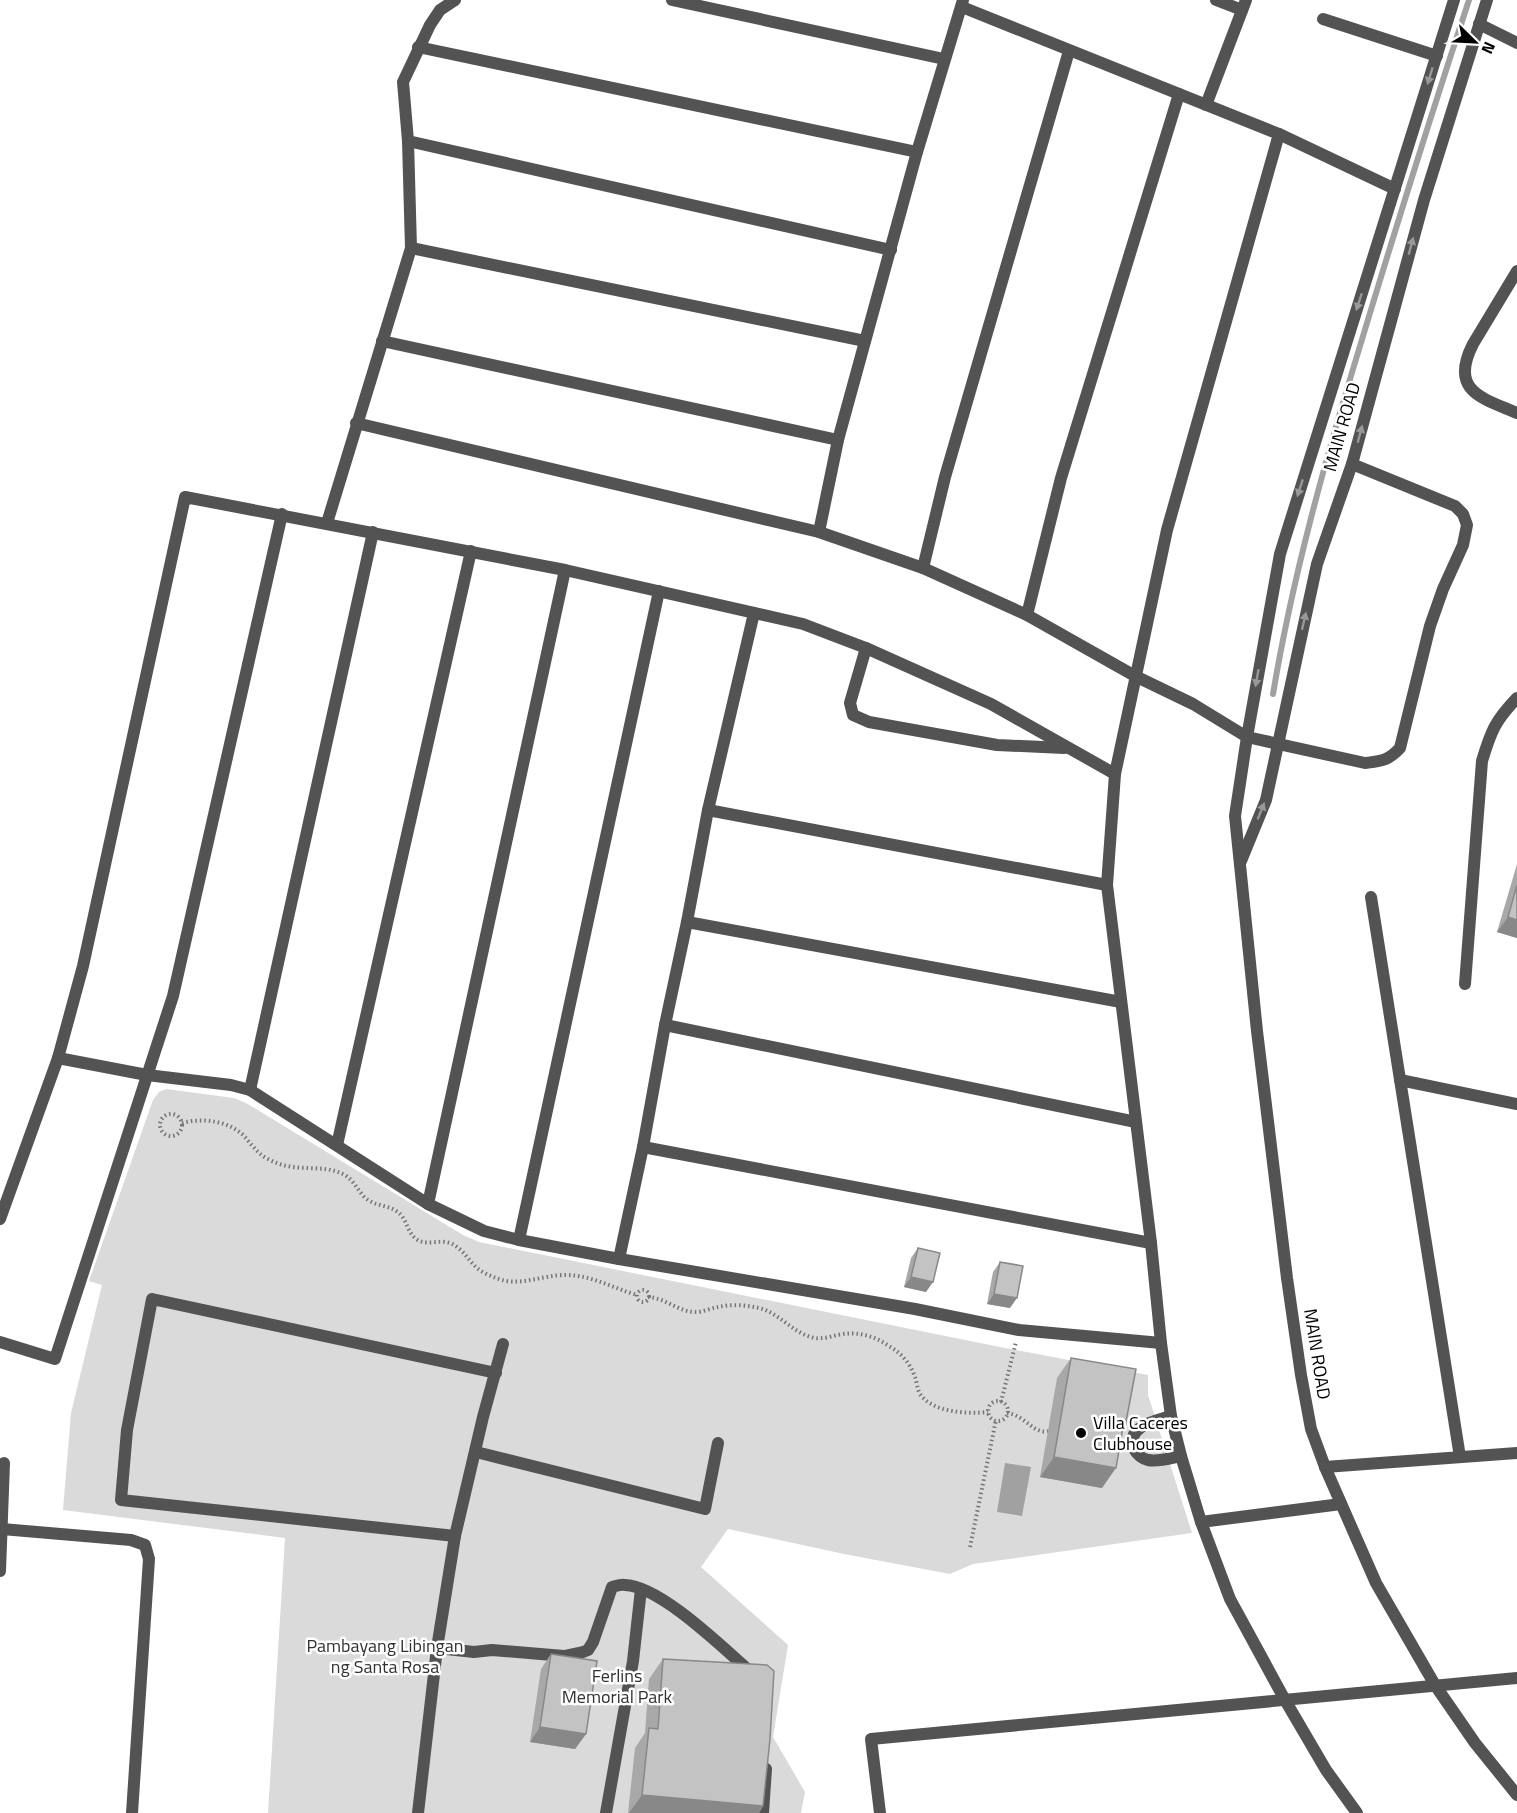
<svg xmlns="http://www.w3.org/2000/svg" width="1517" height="1813" viewBox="0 0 1517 1813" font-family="'Titillium Web',sans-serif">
  <rect width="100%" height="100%" fill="#fff"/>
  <!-- green -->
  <path fill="#dadada" d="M166 1089 234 1098 246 1103 463 1235 479 1242 1005 1348 1148 1375V1395L1192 1533 973 1564 950 1574 844 1554 728 1529 701 1567 788 1645 773 1737 805 1792 801 1813H268L285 1538 63 1510 71 1413 102 1285 89 1281 153 1100 159 1092Z"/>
  <!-- water -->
  <path fill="#a1a1a1" d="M1005 1463 1031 1467 1022 1516 997 1512Z"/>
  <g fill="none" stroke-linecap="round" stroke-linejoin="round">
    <!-- stream -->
    <path stroke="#a1a1a1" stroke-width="6" d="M1273 694C1293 575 1325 461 1360 346 1395 230 1431 115 1469 0"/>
    <!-- path -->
    <g stroke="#757575" stroke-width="4" stroke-dasharray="1.5 3" stroke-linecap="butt">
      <circle cx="171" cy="1125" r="11"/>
      <path d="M182 1123C202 1118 225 1120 242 1134 251 1143 256 1153 268 1159 294 1174 321 1163 343 1174 355 1180 358 1193 368 1200 379 1207 392 1205 401 1215 407 1222 408 1232 415 1238 425 1247 438 1239 450 1243 460 1247 466 1256 473 1264 479 1271 488 1275 496 1278 521 1288 542 1274 568 1275 593 1276 613 1288 637 1295"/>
      <circle cx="643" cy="1296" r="6"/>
      <path d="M648 1297C666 1298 678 1312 696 1312 703 1312 711 1308 718 1307 731 1304 746 1305 759 1308 780 1313 793 1334 815 1338 822 1339 830 1337 837 1335 856 1331 873 1335 889 1346 901 1353 910 1363 915 1377 917 1382 917 1389 920 1394 933 1413 968 1414 988 1412"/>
      <circle cx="998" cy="1411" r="10"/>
      <path d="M1001 1402 1016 1342"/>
      <path d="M1007 1413C1025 1415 1034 1435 1048 1431"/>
      <path d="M970 1547 996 1420"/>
    </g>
    <!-- service -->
    <g stroke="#535353" stroke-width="12">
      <path d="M1465 984 1482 761C1491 731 1495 721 1517 698"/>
      <path d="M476 1452 705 1509 718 1443"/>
      <path d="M455 1536 121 1500 127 1430 152 1299 496 1373"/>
      <path d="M437 1648 474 1652 492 1650 564 1656 583 1652 588 1650 593 1642 612 1587C616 1586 621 1584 625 1585 661 1586 725 1650 753 1674"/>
      <path d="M418 1813 437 1648 455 1536 483 1417 503 1344"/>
      <path d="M606 1813 633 1661 641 1589"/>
      <path d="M763 1813 766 1769"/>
    </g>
    <!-- minor -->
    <g stroke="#535353" stroke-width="12">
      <path d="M672 0 944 59"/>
      <path d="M1216 0 1242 10"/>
      <path d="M1454 0 1280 554 1247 737 1235 816 1257 1031 1287 1278 1301 1375 1311 1429 1325 1467 1376 1583 1435 1685 1475 1743 1517 1795"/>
      <path d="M962 7 1279 134 1395 189"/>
      <path d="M1323 19 1437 56"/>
      <path d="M1479 24 1517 43"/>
      <path d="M418 47 917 152"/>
      <path d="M1206 105 1246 0"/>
      <path d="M1279 134 1167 530 1115 774 1107 885 1151 1243 1161 1343 1171 1416 1181 1456 1201 1522 1230 1599 1285 1700 1326 1770 1357 1813"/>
      <path d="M408 141 891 250"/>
      <path d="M411 248 865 341"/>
      <path d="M1517 271 1473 344C1449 391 1482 398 1517 413"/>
      <path d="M382 341 838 440"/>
      <path d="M356 423 819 532 923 568 1027 615 1135 676 1193 704 1247 737 1365 763C1381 761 1388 761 1400 748L1430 626 1443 589 1463 545 1467 525 1463 514 1455 506 1352 464"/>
      <path d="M327 523 411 248 408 141 403 82 430 25 440 10 455 0"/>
      <path d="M819 532 838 440 917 152 963 0"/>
      <path d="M923 568 945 477 1069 51"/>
      <path d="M1027 615 1061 478 1179 94"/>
      <path d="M866 648 850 703 853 715 869 722 997 745 1064 748"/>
      <path d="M708 810 1107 885"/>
      <path d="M1241 861 1266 800 1317 564 1352 464 1424 200 1487 0"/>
      <path d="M1371 897 1460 1457"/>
      <path d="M687 922 1121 1002"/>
      <path d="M665 1025 1136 1122"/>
      <path d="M58 1058 147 1075 231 1085 250 1090 428 1204 484 1231 519 1240 619 1259 915 1309 1019 1330 1161 1343"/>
      <path d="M1400 1080 1517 1104"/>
      <path d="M250 1090 373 532"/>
      <path d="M337 1145 471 551"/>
      <path d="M643 1147 1151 1243"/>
      <path d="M428 1204 565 570"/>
      <path d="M0 1219 58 1058 83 966 185 497 565 570 803 624 866 648 991 704 1115 774"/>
      <path d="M519 1240 659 591"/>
      <path d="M619 1259 643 1147 665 1025 687 922 708 810 754 613"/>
      <path d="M0 1342 55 1359 173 996 282 514"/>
      <path d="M1171 1416C1156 1421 1125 1426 1134 1449 1137 1454 1142 1459 1148 1460 1158 1462 1171 1458 1181 1456"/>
      <path d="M1325 1467 1517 1453"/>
      <path d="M1201 1522 1341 1504"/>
      <path d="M2 1529 131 1540 145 1545 149 1559 132 1813"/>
      <path d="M0 1571 4 1463"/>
      <path d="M880 1813 871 1739 1517 1678"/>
    </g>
  </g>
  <!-- wall -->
  <g fill="#a8a8a8">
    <path d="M1517 864V938L1497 932Z"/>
    <path d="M918 1248 926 1292 904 1287 911 1258Z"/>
    <path d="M1000 1262 1010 1308 987 1304 993 1272Z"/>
    <path d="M1071 1358 1125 1427 1122 1431 1102 1488 1040 1477 1057 1378Z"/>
    <path d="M551 1654 586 1734 575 1749 530 1742 541 1669Z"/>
    <path d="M663 1659 763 1806 759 1813H628L635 1748 645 1733 649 1679Z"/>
  </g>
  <!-- shaded-wall -->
  <g fill="#888">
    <path d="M1508 917 1517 920V938L1497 932Z"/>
    <path d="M911 1277 933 1282 926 1292 904 1287Z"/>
    <path d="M994 1294 1017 1298 1010 1308 987 1304Z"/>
    <path d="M1054 1457 1116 1468 1102 1488 1040 1477Z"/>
    <path d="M540 1727 586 1734 575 1749 530 1742Z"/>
    <path d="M642 1795 763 1806 759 1813H629Z"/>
  </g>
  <!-- building -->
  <g fill="#c3c3c3" stroke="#888" stroke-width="1.5">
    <path d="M1517 885V920L1508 917Z"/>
    <path d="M918 1248 940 1253 933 1282 911 1277Z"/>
    <path d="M1000 1262 1023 1266 1017 1298 994 1294Z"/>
    <path d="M1071 1358 1136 1369 1125 1427H1123L1116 1468 1054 1457Z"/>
    <path d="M551 1654 597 1661 586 1734 540 1727Z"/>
    <path d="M663 1659 767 1665 774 1671 770 1739 763 1806 642 1795 649 1728 658 1729Z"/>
  </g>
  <!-- one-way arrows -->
  <defs><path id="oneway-solid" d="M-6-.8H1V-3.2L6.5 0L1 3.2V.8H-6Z" transform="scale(1.5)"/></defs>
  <g fill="#989898">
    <use href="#oneway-solid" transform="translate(1430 76) rotate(107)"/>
    <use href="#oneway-solid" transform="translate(1411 246) rotate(-75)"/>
    <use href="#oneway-solid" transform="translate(1359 302) rotate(108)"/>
    <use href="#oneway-solid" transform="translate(1360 434) rotate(-75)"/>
    <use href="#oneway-solid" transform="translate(1300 488) rotate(108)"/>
    <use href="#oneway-solid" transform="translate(1304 621) rotate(-77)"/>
    <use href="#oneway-solid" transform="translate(1257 678) rotate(100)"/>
    <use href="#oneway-solid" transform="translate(1261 811) rotate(-68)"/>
  </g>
  <!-- markers -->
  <circle fill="#000" stroke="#fff" stroke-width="2" cx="1081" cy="1433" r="6"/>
  <g text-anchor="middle" stroke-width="5" stroke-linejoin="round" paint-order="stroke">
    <!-- street labels -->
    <g font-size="18" fill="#000" stroke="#fff">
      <text transform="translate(1342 427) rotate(-74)" y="6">MAIN ROAD</text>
      <text transform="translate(1317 1354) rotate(81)" y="6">MAIN ROAD</text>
    </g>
    <!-- poi labels -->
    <g font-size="18" fill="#000" stroke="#fff" text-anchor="start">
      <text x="1093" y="1429">Villa Caceres<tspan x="1093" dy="21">Clubhouse</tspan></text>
    </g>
    <!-- park labels -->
    <g font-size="18" fill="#313131" stroke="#fff">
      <text x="385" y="1652">Pambayang Libingan<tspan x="385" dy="21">ng Santa Rosa</tspan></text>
      <text x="617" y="1682">Ferlins<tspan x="617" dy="21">Memorial Park</tspan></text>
    </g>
  </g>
  <!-- north arrow -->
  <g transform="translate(1475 42) rotate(114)" stroke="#ffffff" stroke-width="4.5" paint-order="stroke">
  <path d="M0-4.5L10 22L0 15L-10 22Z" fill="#000000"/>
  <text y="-9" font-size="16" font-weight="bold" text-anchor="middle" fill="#000000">N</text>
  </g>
</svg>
